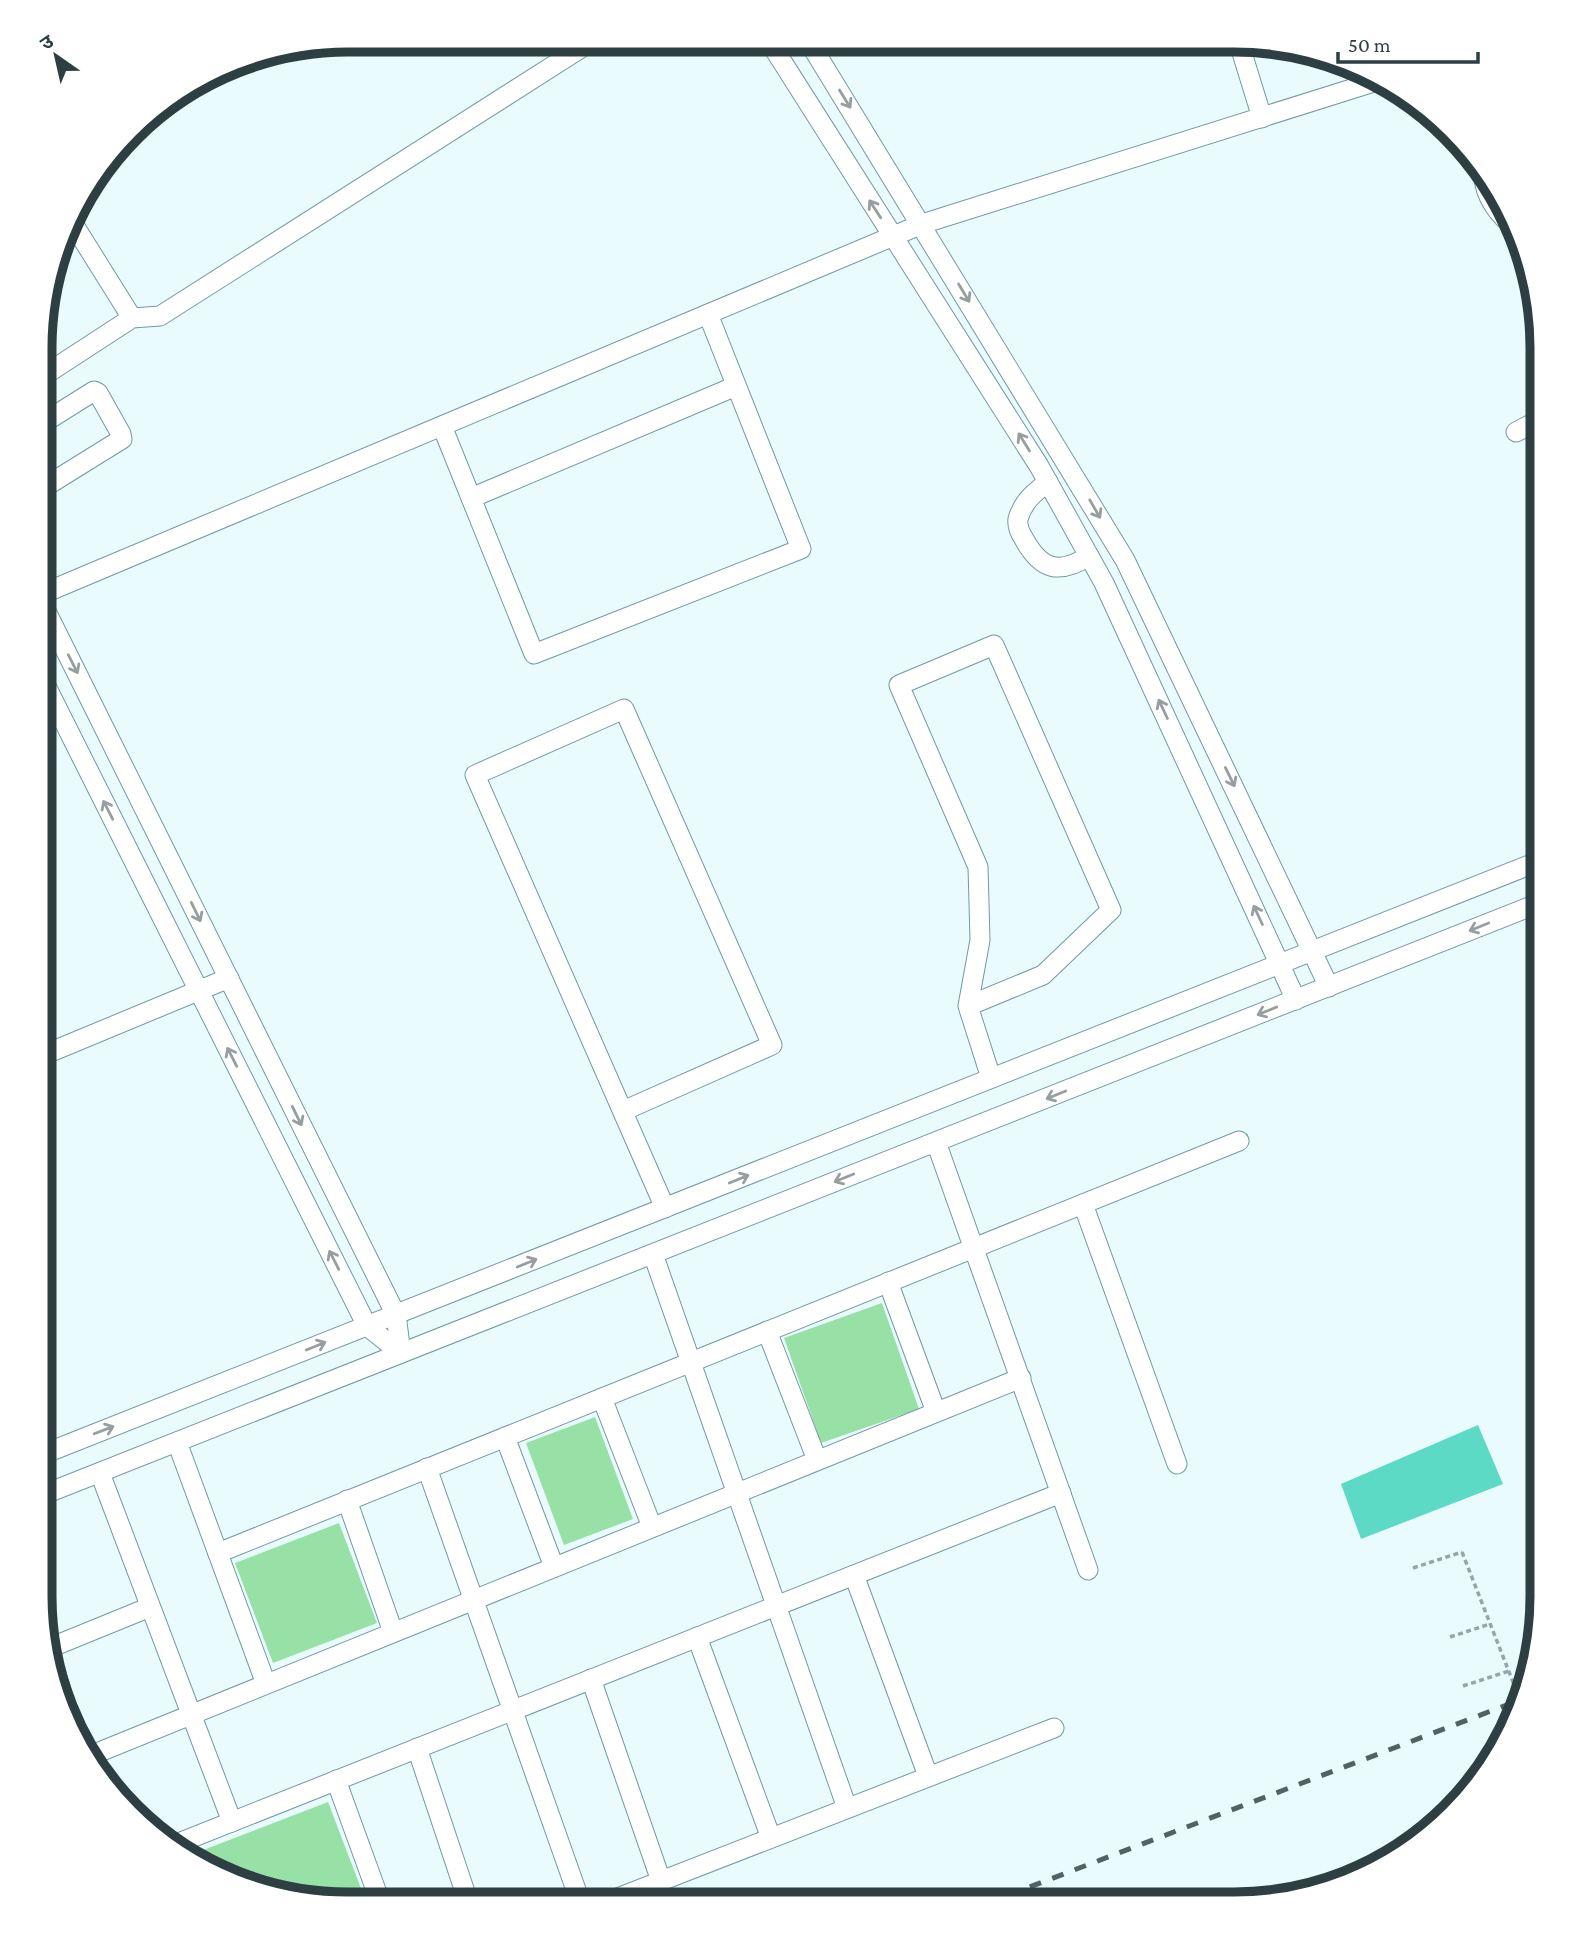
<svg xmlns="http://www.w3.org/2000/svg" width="1583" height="1945" viewBox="0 0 1583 1945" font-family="'Crimson Pro','Noto Sans Devanagari',serif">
  <rect width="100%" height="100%" fill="#eafbfe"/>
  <!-- green -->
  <g fill="#97e1a7">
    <path d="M882 1303 919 1409 821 1443 784 1338Z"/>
    <path d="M595 1417 633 1519 564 1545 526 1443Z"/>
    <path d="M339 1523 377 1623 273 1663 235 1563Z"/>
    <path d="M328 1802 362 1891 328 1904 250 1889 185 1857Z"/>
  </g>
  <!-- building -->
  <path fill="#5ddac5" d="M1478 1425 1503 1484 1361 1539 1341 1484Z"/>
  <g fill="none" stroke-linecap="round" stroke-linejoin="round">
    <!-- minor casing -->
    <g stroke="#709aa2" stroke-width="21">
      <g id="minor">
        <path d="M769 41 1039 466 1104 583 1296 1000"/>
        <path d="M809 42 1125 560 1329 987"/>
        <path d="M1239 43 1262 118"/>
        <path d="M1484 175C1484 196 1499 216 1516 228"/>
        <path d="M72 222 132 318"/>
        <path d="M43 376 132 318 160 316 592 41"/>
        <path d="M442 426 534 654 801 549 708 314"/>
        <path d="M1516 432 1543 418"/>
        <path d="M1048 482C1035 492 1023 501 1018 519 1017 526 1020 533 1024 539 1041 570 1059 575 1089 556"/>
        <path d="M43 488 122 439 121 434 98 393 94 391 43 423"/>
        <path d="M471 498 736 386"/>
        <path d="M42 594 922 224 1377 81"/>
        <path d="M42 603 396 1315 401 1353"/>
        <path d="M42 678 367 1326 401 1353"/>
        <path d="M968 1006 1043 975 1111 910 994 645 899 685 978 867 980 940 968 1006 991 1078"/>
        <path d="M41 1056 229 978"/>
        <path d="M623 1111 772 1045 624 709 475 775 665 1208"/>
        <path d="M936 1142 1088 1570"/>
        <path d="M1083 1204 1177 1464"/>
        <path d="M653 1254 847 1808"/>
        <path d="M888 1282 936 1412"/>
        <path d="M767 1331 817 1460"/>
        <path d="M602 1398 652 1527"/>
        <path d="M505 1437 554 1567"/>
        <path d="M177 1442 266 1684"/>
        <path d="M41 1455 1542 860"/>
        <path d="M427 1468 581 1904"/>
        <path d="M100 1473 232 1822"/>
        <path d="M40 1496 1542 902"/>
        <path d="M347 1500 393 1632"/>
        <path d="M218 1553 1239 1141"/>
        <path d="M854 1575 928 1776"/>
        <path d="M697 1637 771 1838"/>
        <path d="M47 1648 79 1745"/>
        <path d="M47 1649 150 1607"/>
        <path d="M591 1679 661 1881"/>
        <path d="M417 1748 469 1904"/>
        <path d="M87 1757 1021 1378"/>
        <path d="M336 1780 381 1904"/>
        <path d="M171 1846 1061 1493"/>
        <path d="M602 1904 1054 1728"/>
      </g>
    </g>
    <!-- path -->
    <g stroke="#94a6a9" stroke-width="3.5" stroke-dasharray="5 3.5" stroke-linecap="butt">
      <path d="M1413 1568 1462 1552"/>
      <path d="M1450 1637 1490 1624"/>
      <path d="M1463 1686 1509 1671"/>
      <path d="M1485 1766 1493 1763"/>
    </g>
    <!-- minor -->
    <use href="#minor" stroke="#fff" stroke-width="19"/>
    <!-- rail -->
    <path stroke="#506265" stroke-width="5" stroke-dasharray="12 12" stroke-linecap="butt" d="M985 1904 1525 1698"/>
    <!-- path-bridge -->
    <path stroke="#94a6a9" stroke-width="3.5" stroke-dasharray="5 3.5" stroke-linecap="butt" d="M1462 1552 1522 1705"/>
  </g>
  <!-- one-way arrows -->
  <defs><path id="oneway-shaft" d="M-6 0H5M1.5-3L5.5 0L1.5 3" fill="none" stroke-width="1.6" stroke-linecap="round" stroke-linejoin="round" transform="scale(1.75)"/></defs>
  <g stroke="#969fa0">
    <use href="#oneway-shaft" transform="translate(845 99) rotate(58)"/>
    <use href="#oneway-shaft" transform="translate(875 209) rotate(-123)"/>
    <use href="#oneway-shaft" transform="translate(964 293) rotate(59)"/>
    <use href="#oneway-shaft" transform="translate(1024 442) rotate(-122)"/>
    <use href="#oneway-shaft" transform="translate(1095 509) rotate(60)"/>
    <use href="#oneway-shaft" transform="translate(73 664) rotate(63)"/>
    <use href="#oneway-shaft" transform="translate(1163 709) rotate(-115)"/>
    <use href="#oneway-shaft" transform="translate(1230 777) rotate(64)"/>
    <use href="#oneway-shaft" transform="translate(108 810) rotate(-117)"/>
    <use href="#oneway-shaft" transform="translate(196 912) rotate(64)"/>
    <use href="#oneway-shaft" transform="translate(1258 915) rotate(-115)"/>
    <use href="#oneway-shaft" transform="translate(1479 927) rotate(158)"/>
    <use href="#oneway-shaft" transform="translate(1267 1011) rotate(158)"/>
    <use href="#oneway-shaft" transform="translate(232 1057) rotate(-117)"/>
    <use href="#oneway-shaft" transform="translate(1056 1095) rotate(158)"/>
    <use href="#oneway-shaft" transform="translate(297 1116) rotate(64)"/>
    <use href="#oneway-shaft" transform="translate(844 1178) rotate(158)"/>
    <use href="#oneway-shaft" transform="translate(739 1179) rotate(-22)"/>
    <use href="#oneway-shaft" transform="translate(334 1260) rotate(-117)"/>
    <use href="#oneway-shaft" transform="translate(527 1263) rotate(-22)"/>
    <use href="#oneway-shaft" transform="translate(316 1346) rotate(-22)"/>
    <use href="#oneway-shaft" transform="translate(104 1430) rotate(-21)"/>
  </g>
  <!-- crop -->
  <path d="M0 0H1583V1945H0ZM348 52H1234A296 296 0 0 1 1530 348V1596A296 296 0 0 1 1234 1892H348A296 296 0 0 1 52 1596V348A296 296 0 0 1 348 52Z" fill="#fff" fill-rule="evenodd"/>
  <path fill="none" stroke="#2d3f42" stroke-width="9" d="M348 52H1234A296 296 0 0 1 1530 348V1596A296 296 0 0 1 1234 1892H348A296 296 0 0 1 52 1596V348A296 296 0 0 1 348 52Z"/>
  <!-- north arrow -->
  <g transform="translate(56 56) rotate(326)" stroke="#ffffff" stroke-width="5" paint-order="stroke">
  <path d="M0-5L12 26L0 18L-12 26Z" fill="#2d3f42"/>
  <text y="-10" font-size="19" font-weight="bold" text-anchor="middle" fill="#2d3f42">उ</text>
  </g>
  <!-- scale -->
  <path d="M1338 52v10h140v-10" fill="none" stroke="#2d3f42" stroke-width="3.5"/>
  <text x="1348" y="52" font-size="21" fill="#2d3f42" stroke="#ffffff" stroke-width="5" paint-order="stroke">50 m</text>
</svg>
